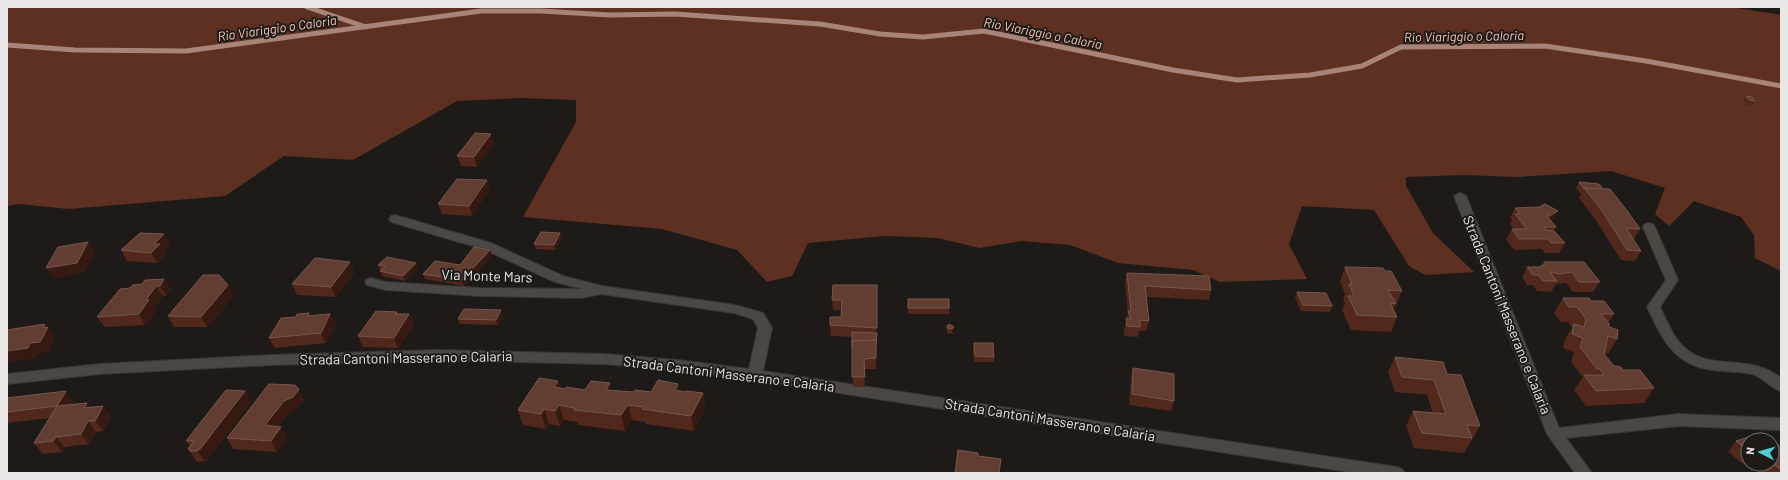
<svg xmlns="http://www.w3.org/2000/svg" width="1788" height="480" viewBox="0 0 1788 480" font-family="Barlow,sans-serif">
  <rect width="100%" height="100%" fill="#1e1a18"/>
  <!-- forest -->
  <path fill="#5e3021" d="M7 7H1731L1781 15V271L1755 258 1754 235 1741 217 1694 201 1669 226 1655 214 1665 188 1611 171 1518 177 1464 175 1406 177V186L1433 233 1474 272 1425 275 1409 266 1374 210 1302 206 1289 244 1307 279 1220 282 1193 270 1118 263 1070 245 1021 241 979 248 938 238 885 236 808 243 792 276 767 282 737 250 662 229 523 217 576 122V100L521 98 457 101 353 160 284 156 225 196 68 209 19 204 7 206Z"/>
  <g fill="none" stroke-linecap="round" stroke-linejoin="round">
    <!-- stream -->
    <g stroke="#a78378" stroke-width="5">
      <path d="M307 7 366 27"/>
      <path d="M7 45 75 50 186 51 481 11H541L610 15 675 14 820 24 880 34 923 37 984 31 1173 70 1237 80 1310 75 1362 66 1401 47 1545 46 1646 61 1781 86"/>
    </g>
    <!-- minor casing -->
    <g stroke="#3a3636" stroke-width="2">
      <g id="minor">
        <path d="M1460 193 1466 196 1559 428 1679 414 1781 418V430L1679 426 1566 438 1592 473H1575L1547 434 1454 196Z"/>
        <path d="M395 215 491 243 563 276 602 286 735 305 763 313 772 328 763 371 1397 467 1402 469 1405 473H1356L755 380 678 370 603 364 438 360 271 365 100 374 7 384V374L100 364 271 355 438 350 603 354 678 360 749 369 758 328 753 319 734 313 601 294 581 298 480 296 386 290 367 285 365 282 367 279 371 278 386 282 480 288 583 289 555 282 483 249 391 222 389 219 391 216Z"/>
        <path d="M1649 223 1653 224 1655 227 1678 280 1660 307C1667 321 1673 338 1686 349 1712 371 1749 353 1781 378V391C1770 388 1763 377 1752 374 1739 371 1725 372 1712 370 1673 365 1662 338 1647 307L1666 280 1643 227 1645 224Z"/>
      </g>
    </g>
    <!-- minor -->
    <use href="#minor" fill="#4c4745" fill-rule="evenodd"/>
  </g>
  <!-- wall -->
  <g fill="#51281b">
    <path d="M1746 96 1755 101 1752 106 1746 105 1743 101Z"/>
    <path d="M494 143 477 167 461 166 457 156Z"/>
    <path d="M1579 182 1603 189 1640 229 1634 239H1633L1641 251 1635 261 1621 260 1595 219 1579 198 1581 194 1576 188Z"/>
    <path d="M490 189 472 216 442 214 438 204Z"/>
    <path d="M1515 208 1558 211 1552 221H1551L1556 227 1554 231 1565 243 1559 253H1545L1542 249 1514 250 1506 239 1512 229H1514L1510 224 1512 220 1510 218Z"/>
    <path d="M560 233 562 238 555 250 536 249 534 244Z"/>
    <path d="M164 234 170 244 164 250 166 254 157 263 127 261 121 250Z"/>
    <path d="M490 250 492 255 464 286 425 279 423 274 460 265Z"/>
    <path d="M1544 262 1600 282 1593 292H1573L1566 283 1556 284 1551 292 1537 291 1533 285H1527L1522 277 1527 267H1540Z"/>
    <path d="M416 263 418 268 405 281 382 276 378 265Z"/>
    <path d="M1345 267 1385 271 1402 291 1393 310 1397 317 1391 332 1351 330 1342 310 1345 303 1343 299 1345 294 1340 282Z"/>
    <path d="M355 272 336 297 297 295 292 284Z"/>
    <path d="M1127 273 1211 290 1209 300 1146 297 1149 321 1146 331H1139L1138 337 1124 336V329L1128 313 1125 283Z"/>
    <path d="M164 279 171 289 166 296H163L154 308 156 311 145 325 105 327 97 317 130 288 142 284Z"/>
    <path d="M228 285 234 296 207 327H174L168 316Z"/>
    <path d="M877 285 876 369H864L865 387H853L852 337 831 336 830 325 841 317V310H833L832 300Z"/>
    <path d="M1297 292 1332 306 1330 312 1301 311 1295 297Z"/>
    <path d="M1563 298 1591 301 1614 314 1608 323 1609 327 1617 339 1608 354 1605 353 1604 354 1614 366 1654 388 1644 403 1586 406 1574 390 1583 377 1571 362 1574 352 1563 348 1565 339 1572 328 1568 322H1561L1554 313Z"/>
    <path d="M908 299 949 308V314H908Z"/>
    <path d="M397 312 398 314 414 325 398 348 363 347 358 336Z"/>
    <path d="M330 314 336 325 326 343 275 348 269 338 311 316Z"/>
    <path d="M503 315 498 325 460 324 458 319Z"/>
    <path d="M949 324 954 332 952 334 947 333V326Z"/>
    <path d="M974 343 994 357V362H974L973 349Z"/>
    <path d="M1395 357 1447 374 1480 426 1464 453 1414 448 1406 426 1413 411 1433 413 1427 395 1395 392 1388 372Z"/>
    <path d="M1133 368 1174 401 1171 411 1129 405 1131 378Z"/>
    <path d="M558 381 561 388 566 389 585 390H611L634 392H651L680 391 703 393 705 408 694 431 646 424 645 422 632 420 625 431 578 425V422L564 420 560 426 549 424 546 429 523 425 518 410Z"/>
    <path d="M245 391 251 402 208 459 205 461 197 462 188 449 190 446 186 441Z"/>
    <path d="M7 398 74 402 73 404 87 403 91 407 103 406 111 417 103 431 96 432 89 444 64 447 62 452 43 454 34 443 49 418 7 423Z"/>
    <path d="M304 400 299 407 290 411 278 427 287 437 277 452 233 449 227 438Z"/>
    <path d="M1748 440V464H1772V440L1781 447V473H1761L1756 469 1752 471 1728 452 1736 441Z"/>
  </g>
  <!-- shaded-wall -->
  <g fill="#361a11">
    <path d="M491 134 494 143 477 167 474 157Z"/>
    <path d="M487 180 490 189 472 216 469 206Z"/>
    <path d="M1558 211 1552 221 1546 225 1551 215Z"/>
    <path d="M560 233 562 238 555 250 554 245Z"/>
    <path d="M164 234 170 244 164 250 166 254 157 263 151 253 154 244Z"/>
    <path d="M88 242 95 252 84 273 54 279 46 268Z"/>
    <path d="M490 250 492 255 464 286 462 280Z"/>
    <path d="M350 262 355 272 336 297 331 287Z"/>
    <path d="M416 263 418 268 405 281 403 276Z"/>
    <path d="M164 279 171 289 166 296 160 286Z"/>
    <path d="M228 285 234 296 207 327 201 317Z"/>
    <path d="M156 286 163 296 154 308 156 311 145 325 139 314 146 300Z"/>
    <path d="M501 310 503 315 498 325 496 320Z"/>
    <path d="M330 314 336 325 326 343 321 333Z"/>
    <path d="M409 314 414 325 398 348 394 338Z"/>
    <path d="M45 324 55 338 48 352 39 354 36 358 7 363V351L30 343 43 328Z"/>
    <path d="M954 327V332L952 334V329Z"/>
    <path d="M558 381 563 396 554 387Z"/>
    <path d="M610 383 614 398 606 390Z"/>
    <path d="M678 384 681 399 675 390Z"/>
    <path d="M299 389 304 400 299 407 290 411 271 436 265 425 284 401Z"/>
    <path d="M66 391 74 402 65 417 57 406Z"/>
    <path d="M245 391 251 402 208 459 205 461 197 451Z"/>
    <path d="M703 393 705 408 694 431 691 416Z"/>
    <path d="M87 403 95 413 84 408Z"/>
    <path d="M559 405 564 420 560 426 555 411Z"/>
    <path d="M628 405 632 420 625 431 621 415Z"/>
    <path d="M103 406 111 417 103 431 95 421Z"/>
    <path d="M544 409 549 424 546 429 541 414Z"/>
    <path d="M88 421 96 432 89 444 81 434Z"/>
    <path d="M281 427 287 437 277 452 271 441Z"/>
    <path d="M56 437 64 447 62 452 53 441Z"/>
    <path d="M1757 464H1760L1756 469 1752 471Z"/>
  </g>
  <!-- building -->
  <g fill="#623d31" stroke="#77574d">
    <path d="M1746 96 1752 97 1755 101 1749 100Z"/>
    <path d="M475 133 491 134 474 157 457 156Z"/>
    <path d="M457 179 487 180 469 206 438 204Z"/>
    <path d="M1579 182 1599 184 1603 189 1584 188V189Z"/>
    <path d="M1584 188 1610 189 1628 212 1640 229 1626 228 1641 251 1627 250 1601 209Z"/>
    <path d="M1545 204 1558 211 1551 215H1546L1556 227H1544L1546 230 1554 231 1565 243H1551L1548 239H1519L1512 229H1527L1515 214H1520L1515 208 1539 207Z"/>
    <path d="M541 232 560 233 554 245 534 244Z"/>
    <path d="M140 233 164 234 154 244H160L151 253 121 250Z"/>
    <path d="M88 242 77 263 46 268 58 247Z"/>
    <path d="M474 247 490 250 462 280 423 274 435 261 460 265Z"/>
    <path d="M387 257 416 263 403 276 380 271 385 266 378 265Z"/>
    <path d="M315 258 350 262 331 287 292 284Z"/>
    <path d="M1544 262H1584L1600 282H1579L1572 272 1559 274 1550 272 1557 281H1543L1538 275H1533L1527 267H1540L1542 265H1546Z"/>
    <path d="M1345 267 1383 268 1385 271H1391L1402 291 1388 290 1396 304 1390 303 1397 317 1357 315 1348 296H1354L1349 284H1352Z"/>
    <path d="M1127 273 1209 276 1211 290 1145 286 1149 321 1140 320V327L1127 326 1126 318 1131 319 1128 311H1131Z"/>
    <path d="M203 275H219L228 285 201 317 168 316Z"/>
    <path d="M164 279 160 286H156L146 300H149L139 314 97 317 120 289 130 288 133 285 142 284 145 280Z"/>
    <path d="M833 285H877V328L830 325V317H841L842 300H832Z"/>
    <path d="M1297 292 1326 293 1332 306 1303 305Z"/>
    <path d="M1563 298H1589L1591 301H1604L1614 314H1601L1609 324V327L1618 330 1617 339 1608 336 1604 354 1614 366H1618L1622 368V370H1640L1654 388 1596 391 1584 375H1604L1600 369H1597L1580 347 1583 338 1572 334 1574 324 1584 327 1586 319 1577 307H1569Z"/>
    <rect x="908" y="299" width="41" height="9"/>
    <path d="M464 309 501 310 496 320 458 319Z"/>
    <path d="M376 311 397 312 395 314H409L394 338 358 336Z"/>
    <path d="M309 313 308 316 330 314 321 333 269 338 281 318 296 317 297 314Z"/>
    <path d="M45 324 43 328 48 327 40 342 30 343 28 348 7 351V330Z"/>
    <path d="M949 324 954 327 952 329 947 328V326Z"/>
    <path d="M852 332 877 333 876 345V340L852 341V346Z"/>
    <path d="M876 340V358L864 359 865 377H852V341Z"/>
    <path d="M974 343H993L994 357 975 356Z"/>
    <path d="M1395 357 1443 362 1447 374 1461 375 1480 426 1467 425 1472 438 1422 433 1413 411 1446 414 1434 380 1402 377Z"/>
    <path d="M1133 368 1174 374V401L1132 394Z"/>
    <path d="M539 378 558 381 554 387 566 389V387L585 390 591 381 610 383 606 390 634 392 635 390 651 392 658 380 678 384 675 390 686 392 687 391 703 393 691 416 642 409 644 407 628 405 621 415 574 410 575 408 559 405 555 411 544 409 541 414 518 410Z"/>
    <path d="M269 384 295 385 299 389 293 397 284 401 265 425 281 427 271 441 227 438Z"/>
    <path d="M226 390 245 391 201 448 197 451H190L188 449 194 441H186Z"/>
    <path d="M66 391 57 406 7 412V398Z"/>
    <path d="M87 403 84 408 103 406 95 421H88L81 434 56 437 53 441 34 443 57 406Z"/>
    <path d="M1762 433 1772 440H1748V450L1736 441Z"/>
    <path d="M1772 440 1781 447V470L1772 463Z"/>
    <path d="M958 450 978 453V456L1001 459 999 473H955Z"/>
  </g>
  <g text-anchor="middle" stroke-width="4" stroke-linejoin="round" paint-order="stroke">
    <!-- far-water labels -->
    <g font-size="13" font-style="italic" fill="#f7c6b6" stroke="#1e1a18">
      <text transform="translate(277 28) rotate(-8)" y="5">Rio Viariggio o Caloria</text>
      <text transform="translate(1043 33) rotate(11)" y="5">Rio Viariggio o Caloria</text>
      <text transform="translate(1464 36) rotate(-1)" y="5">Rio Viariggio o Caloria</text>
    </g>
    <!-- street labels -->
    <g font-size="14" fill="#e9e6e5" stroke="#1e1a18">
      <text transform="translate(487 276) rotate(2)" y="5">Via Monte Mars</text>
      <text transform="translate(1507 315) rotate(68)" y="5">Strada Cantoni Masserano e Calaria</text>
      <text transform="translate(406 358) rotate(-1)" y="5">Strada Cantoni Masserano e Calaria</text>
      <text transform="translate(729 374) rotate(7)" y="5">Strada Cantoni Masserano e Calaria</text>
      <text transform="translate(1050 420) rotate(9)" y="5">Strada Cantoni Masserano e Calaria</text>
    </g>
  </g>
  <!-- border -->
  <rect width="1788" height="480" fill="none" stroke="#e9e6e5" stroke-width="16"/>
  <!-- north arrow -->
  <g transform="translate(1760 452) rotate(276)"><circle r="19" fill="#1e1a18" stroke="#6f6c6a"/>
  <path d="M0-3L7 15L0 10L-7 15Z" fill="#52cdcf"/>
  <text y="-6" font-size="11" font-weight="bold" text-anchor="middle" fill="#e9e6e5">N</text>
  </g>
</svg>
